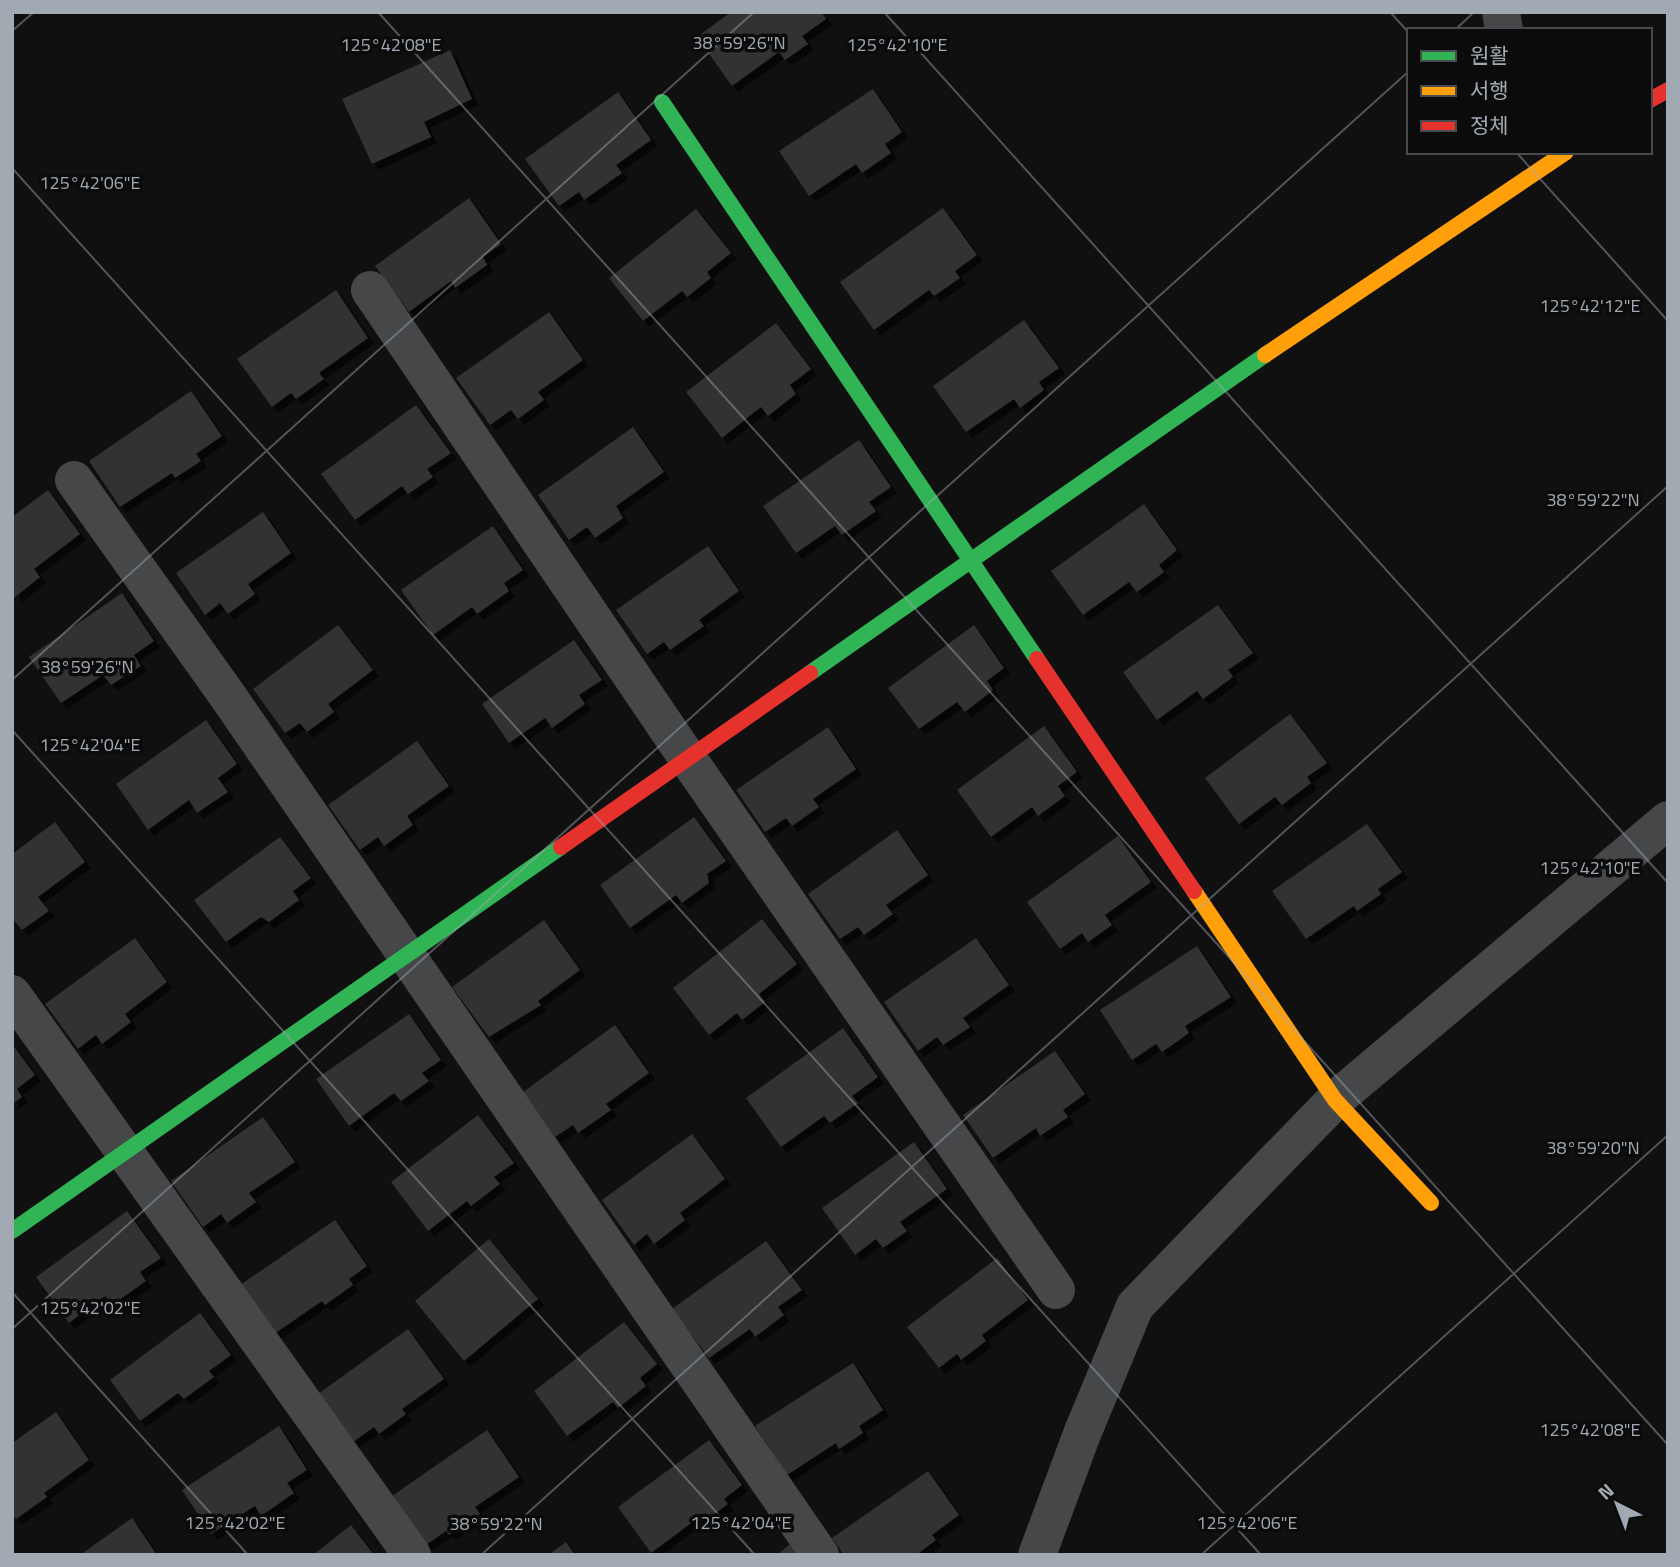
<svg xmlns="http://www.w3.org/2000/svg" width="1680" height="1567" viewBox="0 0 1680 1567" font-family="'Titillium Web','Noto Sans KR',sans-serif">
  <defs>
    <filter id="shadow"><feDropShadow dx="6" dy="6" stdDeviation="0" flood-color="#0009"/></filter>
  </defs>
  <rect width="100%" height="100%" fill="#101011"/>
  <!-- building -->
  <g fill="#313133" filter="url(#shadow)">
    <path d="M731 12H821L826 19 802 36 808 44 785 60 779 52 732 86 697 37Z"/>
    <path d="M450 50 472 99 424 122 431 137 372 164 342 99Z"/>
    <path d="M873 89 902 132 885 144 891 153 862 173 856 164 809 196 779 151Z"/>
    <path d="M618 92 651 140 616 165 622 173 584 200 579 192 559 206 525 159Z"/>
    <path d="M469 198 501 244 483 257 487 265 455 288 451 281 409 312 375 266Z"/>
    <path d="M943 208 977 255 955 271 960 278 934 296 929 290 874 330 840 282Z"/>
    <path d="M696 209 731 253 707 272 711 278 687 297 682 291 643 321 609 278Z"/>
    <path d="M336 290 368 338 319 373 324 379 296 399 291 393 272 407 237 359Z"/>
    <path d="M549 312 583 360 538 392 544 400 518 419 511 410 490 425 456 378Z"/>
    <path d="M1024 320 1059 368 1039 382 1044 390 1020 408 1014 399 966 432 933 386Z"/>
    <path d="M776 323 811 369 790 385 796 394 768 416 761 407 722 438 686 392Z"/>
    <path d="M191 391 222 436 196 454 201 461 175 478 172 473 120 507 89 461Z"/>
    <path d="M416 405 451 453 427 469 433 477 408 494 402 486 355 520 321 474Z"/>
    <path d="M633 427 664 472 616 506 623 518 595 538 587 527 569 540 538 495Z"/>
    <path d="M859 440 891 487 869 502 876 511 842 535 835 526 796 553 763 506Z"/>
    <path d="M48 490 80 534 34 569 40 577 14 598 12 517Z"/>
    <path d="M1144 504 1177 550 1159 565 1164 572 1137 592 1129 582 1083 615 1051 571Z"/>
    <path d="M263 512 291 553 248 584 255 594 228 614 220 603 205 615 176 573Z"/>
    <path d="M493 526 523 570 504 583 509 591 477 614 472 607 433 635 401 590Z"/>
    <path d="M708 546 739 591 699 620 704 626 670 650 664 642 647 654 616 610Z"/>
    <path d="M122 593 154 641 134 655 141 666 111 685 103 675 61 703 29 657Z"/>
    <path d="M1218 605 1253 653 1228 670 1233 677 1203 699 1197 691 1157 720 1123 672Z"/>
    <path d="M338 625 373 670 328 704 334 712 307 732 300 723 285 733 253 689Z"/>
    <path d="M974 625 1004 668 987 681 993 690 965 712 957 702 919 729 888 688Z"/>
    <path d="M574 640 602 680 579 695 585 704 552 728 545 718 509 743 482 704Z"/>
    <path d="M1290 714 1327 763 1307 777 1311 783 1282 805 1275 797 1239 824 1205 778Z"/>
    <path d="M206 720 237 764 218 778 228 792 197 813 189 800 148 830 116 784Z"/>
    <path d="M1044 726 1077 772 1058 786 1065 796 1038 816 1032 807 991 837 957 790Z"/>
    <path d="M828 727 856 769 813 799 819 807 792 826 786 818 765 832 736 790Z"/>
    <path d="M417 741 449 786 407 816 413 825 384 846 378 837 360 850 328 805Z"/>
    <path d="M694 817 726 861 707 874 709 883 682 903 676 895 630 928 600 885Z"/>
    <path d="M55 822 85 862 38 897 49 911 22 930 12 918V854Z"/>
    <path d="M1367 824 1402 872 1378 889 1381 894 1357 911 1354 906 1306 939 1272 891Z"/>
    <path d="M897 830 928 875 886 905 893 914 864 935 858 927 840 939 808 894Z"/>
    <path d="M1118 836 1151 882 1105 915 1112 925 1088 942 1082 933 1060 949 1027 902Z"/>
    <path d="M280 837 311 878 293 891 299 900 269 922 261 917 226 942 194 900Z"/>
    <path d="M762 919 797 964 759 994 765 1002 742 1020 737 1013 709 1035 673 988Z"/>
    <path d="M544 920 580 970 538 1001 541 1005 489 1037 452 987Z"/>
    <path d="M135 938 167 982 125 1014 131 1022 102 1044 96 1035 78 1049 45 1004Z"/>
    <path d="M976 938 1009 985 963 1018 970 1027 943 1045 937 1037 918 1051 884 1002Z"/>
    <path d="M1197 946 1231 997 1185 1026 1189 1033 1162 1052 1156 1044 1132 1060 1100 1010Z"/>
    <path d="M409 1014 441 1060 422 1073 429 1081 401 1101 394 1093 349 1126 316 1079Z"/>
    <path d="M615 1025 649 1073 606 1104 611 1110 578 1133 573 1125 555 1137 523 1092Z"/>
    <path d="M843 1028 878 1077 852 1096 858 1103 830 1123 824 1116 781 1147 746 1098Z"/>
    <path d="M12 1044 35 1075 17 1089 22 1097 12 1104Z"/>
    <path d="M1055 1051 1085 1094 1063 1110 1068 1117 1040 1136 1036 1128 993 1158 963 1115Z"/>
    <path d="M478 1115 514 1163 494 1177 500 1184 471 1206 467 1201 428 1231 391 1182Z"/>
    <path d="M263 1117 295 1162 249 1193 256 1202 227 1223 221 1214 203 1227 171 1181Z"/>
    <path d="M692 1134 725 1179 680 1213 685 1220 654 1244 647 1234 634 1245 602 1200Z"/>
    <path d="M914 1142 947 1189 900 1222 907 1231 883 1248 876 1239 855 1255 822 1208Z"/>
    <path d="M127 1211 161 1258 140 1272 146 1281 112 1305 105 1296 69 1323 36 1277Z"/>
    <path d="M335 1220 367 1266 349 1279 353 1285 325 1305 322 1301 274 1334 240 1285Z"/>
    <path d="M489 1239 538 1299 464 1361 415 1301Z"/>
    <path d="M766 1241 802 1290 778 1307 784 1315 755 1337 750 1329 709 1358 672 1309Z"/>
    <path d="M997 1258 1028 1300 982 1335 986 1341 961 1360 957 1354 939 1368 907 1327Z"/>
    <path d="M200 1313 231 1355 209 1371 214 1377 184 1399 178 1393 140 1421 110 1380Z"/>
    <path d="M624 1322 657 1364 640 1378 646 1386 618 1408 613 1402 567 1436 534 1391Z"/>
    <path d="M408 1329 444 1379 402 1409 406 1414 379 1434 374 1427 353 1442 318 1394Z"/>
    <path d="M853 1363 883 1410 859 1426 863 1433 839 1449 836 1443 787 1475 755 1426Z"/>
    <path d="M56 1412 89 1460 44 1493 47 1497 16 1519 12 1514V1443Z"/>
    <path d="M279 1426 307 1470 287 1483 294 1493 261 1516 255 1506 211 1534 182 1490Z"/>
    <path d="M487 1430 519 1477 475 1507 480 1514 449 1535 446 1531 426 1545 392 1496Z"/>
    <path d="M709 1440 742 1485 724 1499 728 1504 702 1523 698 1518 651 1553 618 1507Z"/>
    <path d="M928 1471 959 1515 932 1535 936 1540 916 1555H844L832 1538Z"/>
    <path d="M132 1518 157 1555H80Z"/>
    <path d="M351 1525 374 1555H313Z"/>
    <path d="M566 1542 575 1555H548Z"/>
    <path d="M790 1544 798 1555H777Z"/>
  </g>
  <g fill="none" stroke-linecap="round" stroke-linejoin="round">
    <!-- street -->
    <g stroke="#454749" stroke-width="38">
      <path d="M1501 12 1504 30"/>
      <path d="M370 290 688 759 1056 1290"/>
      <path d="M74 480 227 695 820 1555"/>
      <path d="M12 994 412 1555"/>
      <path d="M1037 1555 1082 1434 1135 1306 1335 1100 1668 820"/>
    </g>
    <!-- fast -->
    <g stroke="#30b455" stroke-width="16">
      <path d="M662 102 1037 659"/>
      <path d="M810 673 1265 355"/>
      <path d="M12 1231 561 847"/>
    </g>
    <!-- slow -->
    <g stroke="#ff9f0a" stroke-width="16">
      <path d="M1265 355 1566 152"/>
      <path d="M1194 891 1335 1100 1431 1203"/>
    </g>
    <!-- jam -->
    <g stroke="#e5322d" stroke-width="16">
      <path d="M1650 100 1668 90"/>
      <path d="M1037 659 1194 891"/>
      <path d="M561 847 810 673"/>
    </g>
  </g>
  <!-- ticks -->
  <path fill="none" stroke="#a1a9b2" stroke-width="2" stroke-opacity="0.45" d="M378 12 1668 1445M884 12 1668 883M1390 12 1409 33M1455 30 1474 12M12 31 34 12M1516 152 1668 321M12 168 1261 1555M12 680 754 12M12 730 755 1555M12 1292 248 1555M12 1329 1409 71M481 1555 1668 486M1201 1555 1668 1135"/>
  <g font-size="18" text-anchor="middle" fill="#a1a9b2" stroke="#0b0b0c" stroke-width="7" stroke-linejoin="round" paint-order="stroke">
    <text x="739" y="49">38°59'26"N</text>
    <text x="391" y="51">125°42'08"E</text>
    <text x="897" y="51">125°42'10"E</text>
    <text x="90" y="189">125°42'06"E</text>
    <text x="1590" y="312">125°42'12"E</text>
    <text x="1593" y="506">38°59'22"N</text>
    <text x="87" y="673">38°59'26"N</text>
    <text x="90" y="751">125°42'04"E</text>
    <text x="1590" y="874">125°42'10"E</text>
    <text x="1593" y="1154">38°59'20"N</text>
    <text x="90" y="1314">125°42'02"E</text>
    <text x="1590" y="1436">125°42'08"E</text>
    <text x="235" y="1529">125°42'02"E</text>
    <text x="741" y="1529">125°42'04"E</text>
    <text x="1247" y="1529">125°42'06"E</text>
    <text x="496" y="1530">38°59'22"N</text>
  </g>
  <!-- border -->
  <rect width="1680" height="1567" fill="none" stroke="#a1a9b2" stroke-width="28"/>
  <!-- legend -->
  <rect x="1407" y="28" width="245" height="126" fill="#0b0b0c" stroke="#474a4e" stroke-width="2"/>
  <rect x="1421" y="51" width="35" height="10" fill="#30b455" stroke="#474a4e" stroke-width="2"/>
  <text x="1470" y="63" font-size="21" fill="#a1a9b2">원활</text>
  <rect x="1421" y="86" width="35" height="10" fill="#ff9f0a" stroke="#474a4e" stroke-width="2"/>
  <text x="1470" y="98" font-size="21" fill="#a1a9b2">서행</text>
  <rect x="1421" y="121" width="35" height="10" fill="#e5322d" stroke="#474a4e" stroke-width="2"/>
  <text x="1470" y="133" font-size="21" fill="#a1a9b2">정체</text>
  <!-- north arrow -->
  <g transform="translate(1617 1504) rotate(318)" stroke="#0b0b0c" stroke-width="5" paint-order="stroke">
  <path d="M0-5L12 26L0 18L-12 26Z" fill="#a1a9b2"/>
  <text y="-10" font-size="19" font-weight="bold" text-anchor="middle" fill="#a1a9b2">N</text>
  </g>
</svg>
